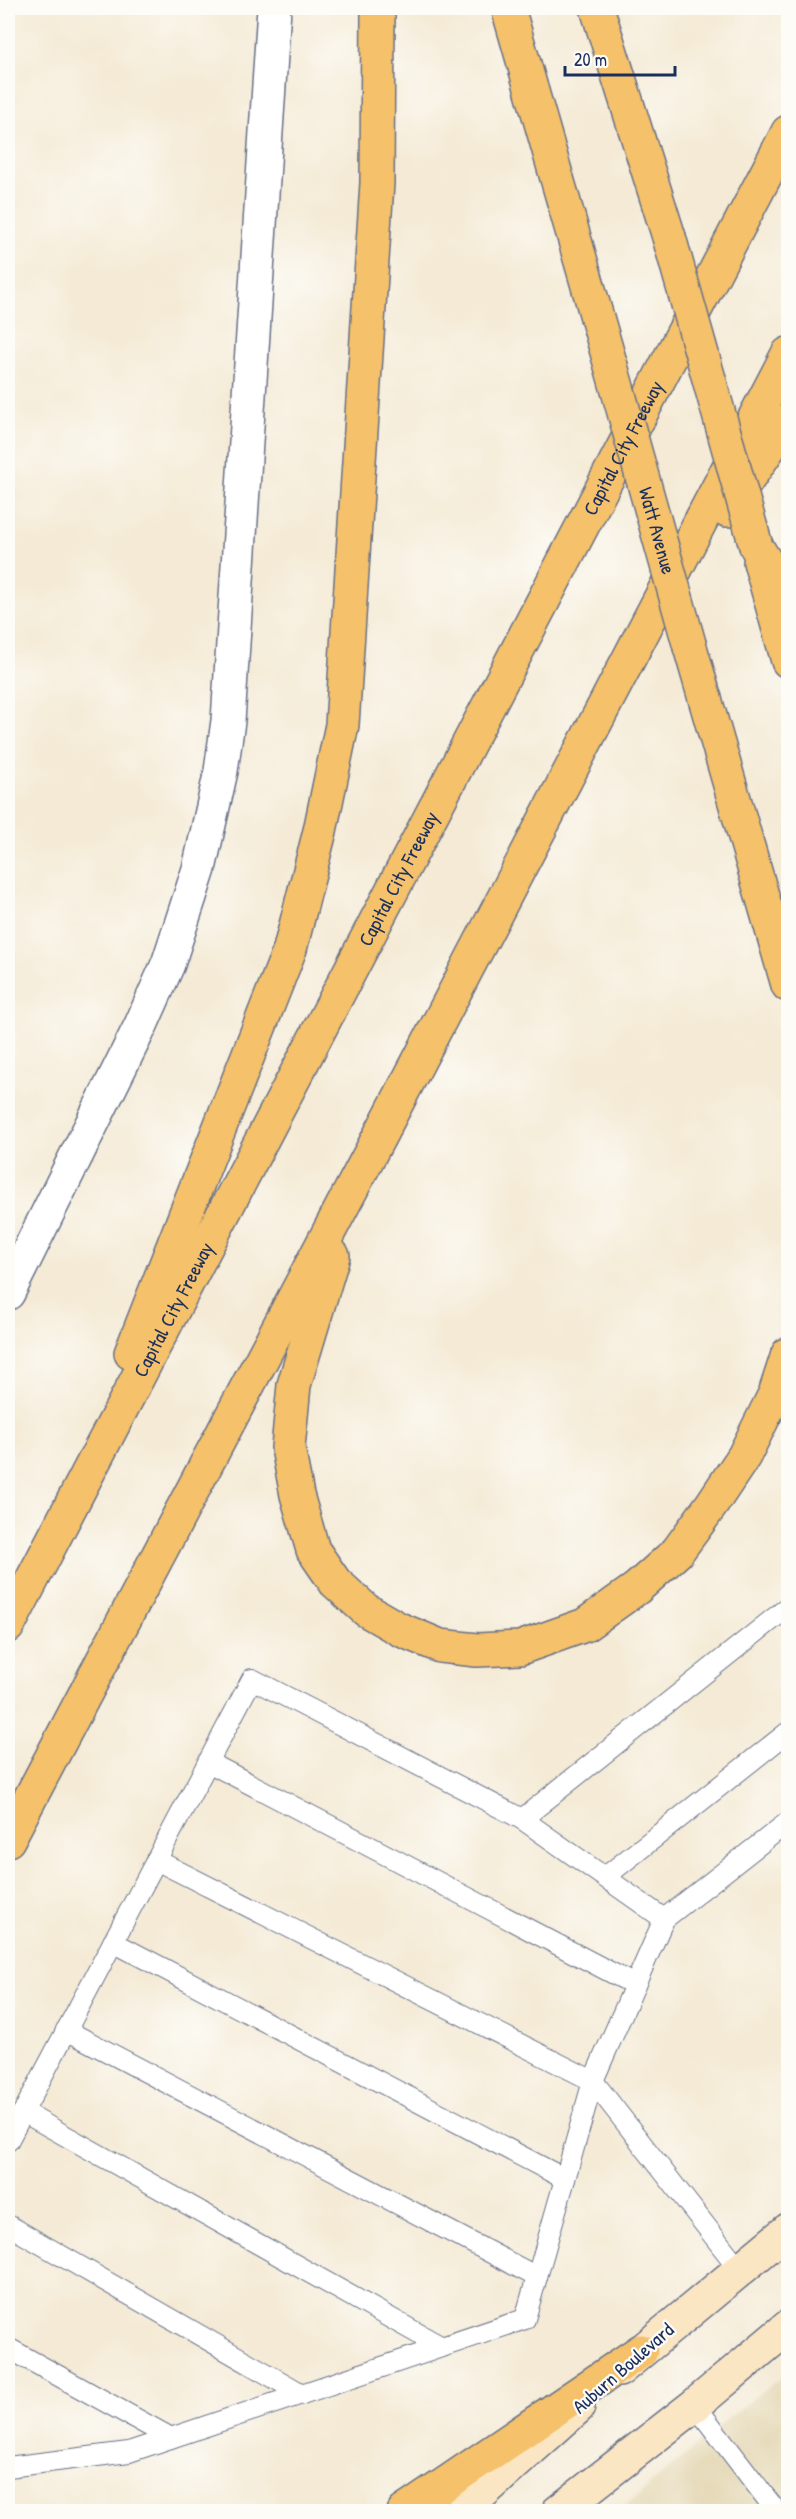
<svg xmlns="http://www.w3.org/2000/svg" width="796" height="2519" viewBox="0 0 796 2519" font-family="'Patrick Hand',sans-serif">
  <rect width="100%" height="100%" fill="#fdfcf7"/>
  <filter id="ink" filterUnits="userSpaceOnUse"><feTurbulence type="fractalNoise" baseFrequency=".0167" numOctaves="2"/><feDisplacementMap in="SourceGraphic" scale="12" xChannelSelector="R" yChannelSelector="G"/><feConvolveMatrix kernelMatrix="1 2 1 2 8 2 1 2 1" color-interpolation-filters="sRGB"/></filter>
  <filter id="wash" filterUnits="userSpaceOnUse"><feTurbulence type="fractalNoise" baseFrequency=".008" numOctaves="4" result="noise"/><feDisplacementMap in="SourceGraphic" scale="24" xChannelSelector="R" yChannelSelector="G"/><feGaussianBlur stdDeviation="1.35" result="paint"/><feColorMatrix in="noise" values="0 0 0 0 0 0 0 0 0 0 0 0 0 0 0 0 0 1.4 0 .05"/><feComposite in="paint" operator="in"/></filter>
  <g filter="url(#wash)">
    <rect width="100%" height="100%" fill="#f4ead5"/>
    <!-- built -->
    <path fill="#e6daba" d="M788 2373V2511L618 2512 748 2402Z"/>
  </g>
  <g filter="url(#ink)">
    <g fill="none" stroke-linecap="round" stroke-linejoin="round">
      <!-- lane casing -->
      <g stroke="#677088" stroke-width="22">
        <g id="lane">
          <path d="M208 1762 635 1985"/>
          <path d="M522 1819 664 1919"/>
          <path d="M156 1860 593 2081 740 2270"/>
          <path d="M605 1877 788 1732"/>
          <path d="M113 1942 565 2179"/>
          <path d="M66 2030 537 2277"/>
          <path d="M23 2112 442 2347"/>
          <path d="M8 2141 252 1679 522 1819 788 1607"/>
          <path d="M8 2225 302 2394"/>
          <path d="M8 2348 171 2438"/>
          <path d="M695 2405 777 2512"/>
          <path d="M8 2467 129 2452 525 2319 593 2081 664 1919 788 1822"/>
        </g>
      </g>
      <!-- street casing -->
      <g stroke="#677088" stroke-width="36">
        <path id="street" d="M8 1293 141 1025 168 964 199 869 221 771 228 721 274 8"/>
      </g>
      <!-- secondary casing -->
      <g stroke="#677088" stroke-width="36">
        <g id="secondary">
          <path d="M619 2370 788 2230"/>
          <path d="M461 2512 578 2407"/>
          <path d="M558 2512 695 2405 788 2327"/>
        </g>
      </g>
      <!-- primary casing -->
      <g stroke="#677088" stroke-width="36">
        <g id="primary">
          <path d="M508 8 611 366"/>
          <path d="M597 8 669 237"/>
          <path d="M760 562 788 661"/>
          <path d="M690 647 788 985"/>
        </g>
      </g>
      <!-- highway casing -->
      <g stroke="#677088" stroke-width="36">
        <g id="highway">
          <path d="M727 510 788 420"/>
          <path d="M756 546 788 598"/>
          <path d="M333 1256 294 1385 288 1448 297 1495 313 1550 335 1582 366 1610 399 1629 440 1646 477 1650 520 1648 585 1625 637 1588 677 1552 712 1504 744 1456 775 1394 788 1354"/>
          <path d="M131 1353 290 949 320 831 342 725 377 183 378 8"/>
          <path id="s1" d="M8 1626 788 132"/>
          <path d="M8 1840 380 1135 788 354"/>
          <path d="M404 2512 641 2351"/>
        </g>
      </g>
      <!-- lane -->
      <use href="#lane" stroke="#fff" stroke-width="20"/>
      <!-- street -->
      <use href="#street" stroke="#fff" stroke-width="33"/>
      <!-- secondary -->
      <use href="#secondary" stroke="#fbe6c4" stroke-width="33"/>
      <!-- primary -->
      <use href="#primary" stroke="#f5c16b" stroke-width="33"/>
      <!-- highway -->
      <use href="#highway" stroke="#f5c16b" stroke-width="33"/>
      <!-- primary-bridge casing -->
      <g stroke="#677088" stroke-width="36" stroke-linecap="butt">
        <g id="primary-bridge">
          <path d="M669 237 756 546"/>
          <path id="s2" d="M611 366 690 647"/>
        </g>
      </g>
      <!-- primary-bridge -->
      <use href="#primary-bridge" stroke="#f5c16b" stroke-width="33"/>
    </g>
  </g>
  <g text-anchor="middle" stroke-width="4.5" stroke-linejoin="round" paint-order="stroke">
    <!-- street labels -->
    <g font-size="20" fill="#1b2f5e" stroke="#fdfcf7">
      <text dy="7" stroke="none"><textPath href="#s1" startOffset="1329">Capital City Freeway</textPath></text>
      <text dy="7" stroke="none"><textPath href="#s2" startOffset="171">Watt Avenue</textPath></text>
      <text dy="7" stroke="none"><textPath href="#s1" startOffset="843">Capital City Freeway</textPath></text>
      <text dy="7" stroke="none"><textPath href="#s1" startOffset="357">Capital City Freeway</textPath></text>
      <text transform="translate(623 2368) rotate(-41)" y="7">Auburn Boulevard</text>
    </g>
  </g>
  <!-- margin -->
  <rect width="796" height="2519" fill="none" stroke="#fdfcf7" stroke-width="30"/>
  <!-- scale -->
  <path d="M565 66v9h110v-9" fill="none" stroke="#1b2f5e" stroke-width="3"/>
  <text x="574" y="66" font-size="18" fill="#1b2f5e" stroke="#fdfcf7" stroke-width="4.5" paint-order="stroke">20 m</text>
</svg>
